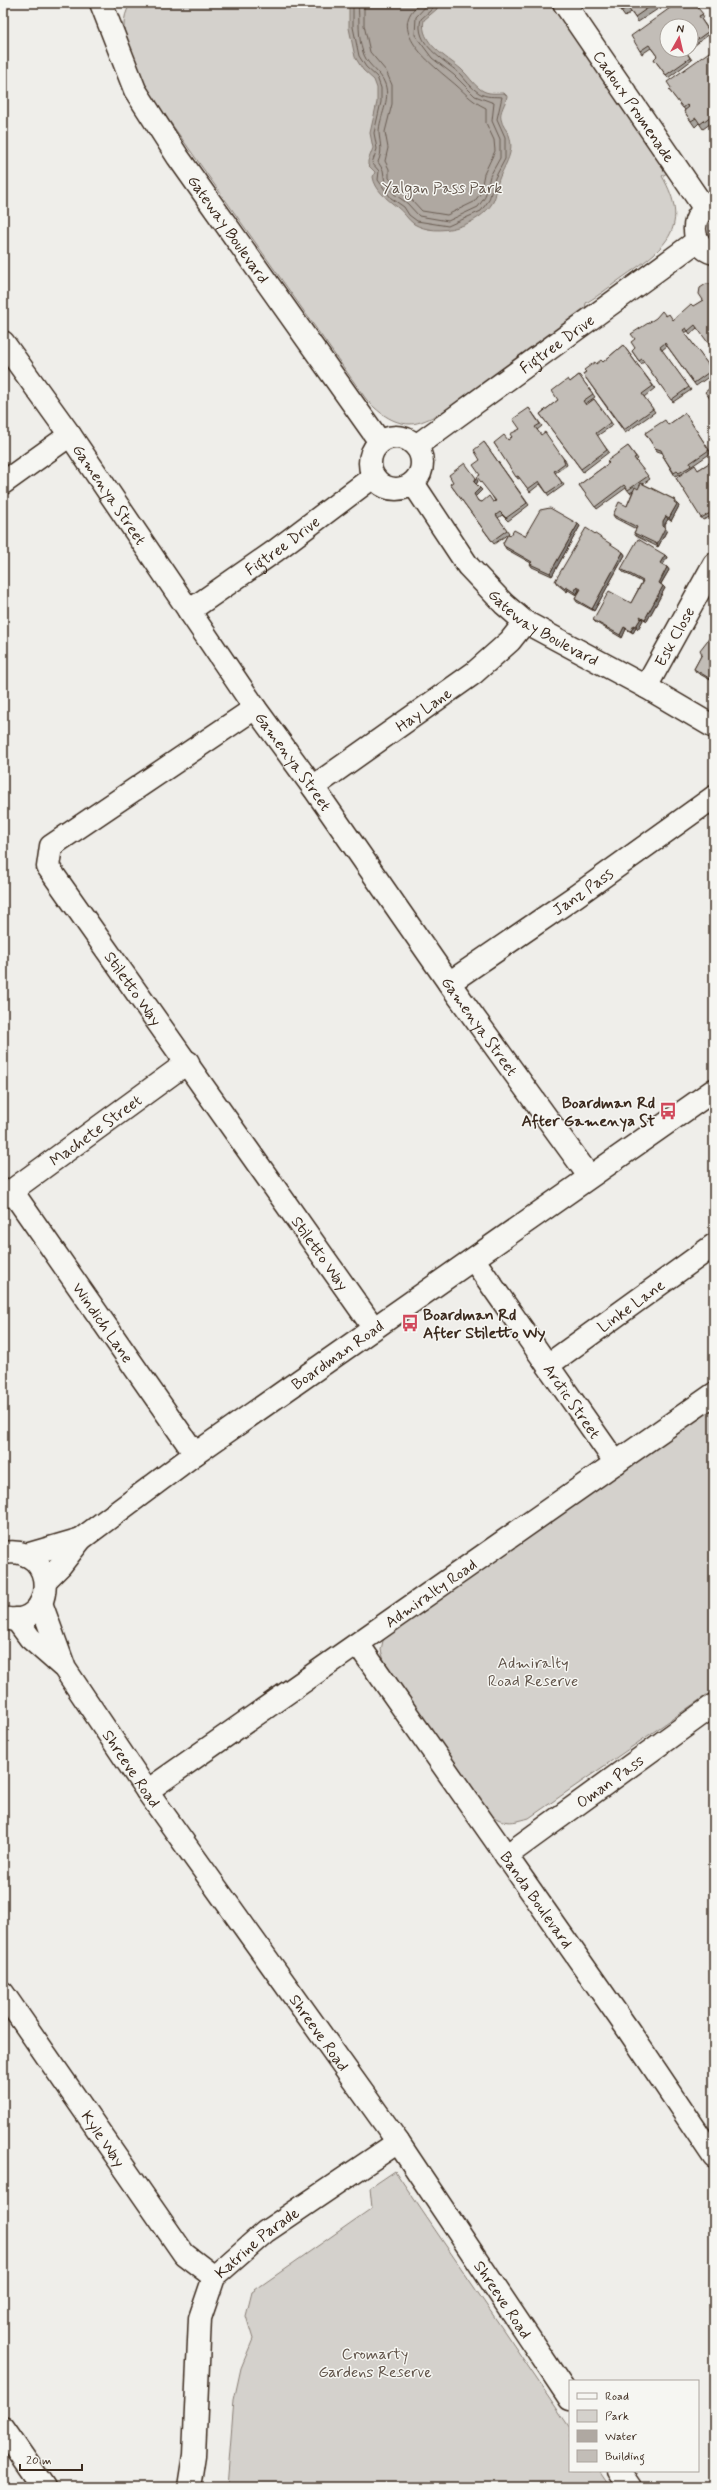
<svg xmlns="http://www.w3.org/2000/svg" width="717" height="2490" viewBox="0 0 717 2490" font-family="Mynerve,sans-serif">
  <rect width="100%" height="100%" fill="#efeeea"/>
  <filter id="ink" filterUnits="userSpaceOnUse"><feTurbulence type="fractalNoise" baseFrequency=".025" numOctaves="2"/><feDisplacementMap in="SourceGraphic" scale="8" xChannelSelector="R" yChannelSelector="G"/><feConvolveMatrix kernelMatrix="1 2 1 2 8 2 1 2 1" color-interpolation-filters="sRGB"/></filter>
  <g filter="url(#ink)">
    <!-- green -->
    <g fill="#d4d1cc" stroke="#887e75">
      <path d="M131 3H552C592 58 635 113 667 173L662 176C691 226 667 247 626 275 613 284 600 295 586 303L585 310C552 334 444 424 410 424 392 424 377 411 366 399L156 102C141 76 110 33 131 3Z"/>
      <path d="M714 1406V1690L529 1818C509 1824 502 1824 486 1811L385 1664 381 1650 384 1636Z"/>
      <path d="M395 2171 570 2428V2471H599L610 2487H227L234 2400 241 2368 253 2339 246 2316 252 2292 372 2208 370 2188Z"/>
    </g>
    <!-- water -->
    <path fill="#afa8a1" stroke="#81766d" d="M349 3H437V9L424 20C419 43 447 57 461 69 468 75 473 84 480 89 488 95 496 93 504 93L507 96C506 104 499 111 501 119 502 126 507 130 509 135 515 152 505 164 499 179 496 186 497 195 493 202 479 226 438 238 414 224 407 219 404 212 397 207 387 199 375 190 373 177L375 172 368 165V161L373 148 370 133 377 102V88L374 80 363 70 355 57 349 28Z"/>
    <g fill="none" stroke-linecap="round" stroke-linejoin="round">
      <!-- shore -->
      <g stroke="#695c52" stroke-width="1">
        <path d="M353 3V27L359 56 366 67 377 77 381 88V102L374 133 377 149 372 163 379 171 378 180 391 198 404 207 409 215 417 221 448 226 481 211 489 200 495 178 505 159V137L497 119 502 97C494 96 487 98 479 93 471 88 465 79 459 73 443 59 414 44 421 19L431 10 434 3"/>
        <path d="M358 3C360 20 357 37 364 55 369 67 381 72 385 84 391 101 379 116 379 133 380 144 383 151 378 162L383 170 385 183 394 194 407 203 419 216 448 221 478 207 485 197 490 176 500 158V139L492 121 494 103 475 96 454 75 432 58 415 35 416 17 429 3"/>
        <path d="M364 3V25L370 52 386 71 392 85V104L385 132 388 148 385 161 389 169V178L398 189 411 199 422 211 447 215 474 202 480 194 484 174 495 151 494 140 486 123V108C469 100 464 91 450 80 431 64 384 28 421 3"/>
      </g>
      <!-- minor casing -->
      <g stroke="#3b2a1e" stroke-width="25">
        <g id="minor">
          <path id="s1" d="M101 3 135 90 178 157 380 442"/>
          <path id="s2" d="M564 3 705 209"/>
          <path d="M714 206C688 211 689 247 714 253"/>
          <path id="s3" d="M3 342 70 435 255 708 313 787 449 983 589 1176"/>
          <circle cx="396" cy="463" r="26"/>
          <path id="s4" d="M416 446 697 241"/>
          <path d="M3 483 70 435"/>
          <path id="s5" d="M413 483 468 566 504 604 525 622 646 687 714 727"/>
          <path id="s6" d="M189 611 275 551 373 477"/>
          <path id="s7" d="M646 687 714 564"/>
          <path id="s8" d="M255 708 51 846 48 867 373 1327"/>
          <path id="s9" d="M313 787 474 673 510 641 525 622"/>
          <path id="s10" d="M449 983 576 896 714 797"/>
          <path id="s11" d="M12 1191 195 1454"/>
          <path id="s12" d="M3 1197 188 1062"/>
          <path id="s13" d="M474 1260 616 1463"/>
          <path id="s14" d="M548 1365 714 1245"/>
          <path id="s15" d="M358 1644 629 2031 714 2157"/>
          <path id="s16" d="M147 1791 714 1394"/>
          <path id="s17" d="M506 1856 714 1705"/>
          <path id="s18" d="M3 1993 184 2254 214 2277"/>
          <path d="M3 2428 44 2487"/>
          <path id="s19" d="M189 2487 194 2455 200 2318 214 2277 265 2232 398 2142"/>
        </g>
      </g>
      <!-- tertiary casing -->
      <g stroke="#3b2a1e" stroke-width="25">
        <g id="tertiary">
          <path d="M3 1553C61 1543 56 1632 3 1618"/>
          <path d="M26 1555 81 1539"/>
          <path id="s20" d="M45 1581 60 1566 81 1539 195 1454 714 1090"/>
          <path id="s21" d="M41 1603 65 1669 147 1791 398 2142 570 2399"/>
          <path d="M16 1619 30 1638 62 1666"/>
          <path d="M619 2471 630 2487"/>
        </g>
      </g>
      <!-- minor -->
      <use href="#minor" stroke="#f6f6f2" stroke-width="22"/>
      <!-- tertiary -->
      <use href="#tertiary" stroke="#f6f6f2" stroke-width="22"/>
    </g>
    <!-- wall -->
    <g fill="#a7a39d" stroke="#3b2a1e">
      <path d="M615 3H667L638 22 631 12 625 17Z"/>
      <path d="M694 3 704 17 701 19 711 33 691 48V26L667 50H689L687 53 692 60 668 78 654 59 657 56 651 48 642 54 640 51Z"/>
      <path d="M714 53V121L703 129 699 123 695 127 684 111 685 110 669 90Z"/>
      <path d="M706 284 697 328 690 334 688 331 685 333 714 373 696 386 667 346 662 350 691 390 673 402 644 362 641 364 632 351 635 348 666 316 673 320 703 300Z"/>
      <path d="M623 345 655 388 644 397 655 412 625 433 583 374 596 364 603 362Z"/>
      <path d="M579 375 595 397 585 404 586 405 594 399 613 425 597 436 609 452 583 472 540 414 558 400 570 382Z"/>
      <path d="M529 408 542 426 537 430 541 435 565 460 567 465 555 473 564 485 549 496 540 484 530 492 520 478 518 479 494 443 508 440 520 429Z"/>
      <path d="M685 413 711 453 692 466V467L698 470 714 460V515L703 520 676 478 680 475 679 474 675 476 663 456H664L663 453 657 451 645 433 668 425Z"/>
      <path d="M484 442 529 505 508 521 502 515 498 518 509 533 508 534 511 535 525 536 580 526 552 576 532 567 530 564 531 563 506 549 503 543 508 534 494 544 450 484 478 481 476 484 482 490 475 497 478 501 482 502H493L495 501 480 475V460Z"/>
      <path d="M628 446 638 459 636 461 650 479 643 484 675 500 677 502 676 503 679 506 671 521 668 519 665 524V528L667 530 658 547 636 536 634 533 636 529 615 518 613 515 627 506 633 491 630 493 626 488 597 509 579 485 609 463Z"/>
      <path d="M623 552 625 555 594 611 577 602 575 599 580 590H579L576 595 568 590 567 592 557 584 555 581Z"/>
      <path d="M667 557 663 565 667 567 669 570 661 584 665 588 647 621 642 618 643 620 638 629 636 628 633 633 626 629 622 638 595 622 593 620 631 603 642 582 623 572 621 569Z"/>
      <path d="M714 632V682L696 672 694 669Z"/>
    </g>
    <!-- shaded-wall -->
    <g fill="#888480" stroke="#3b2a1e">
      <path d="M685 50H689L687 53Z"/>
      <path d="M476 478 478 481 476 485 474 482Z"/>
      <path d="M480 488 482 490 475 497 474 494Z"/>
      <path d="M677 504 679 506 671 521 669 518Z"/>
      <path d="M666 516 668 519 665 524V528L667 530 658 547 657 544 663 521Z"/>
      <path d="M578 524 580 526 552 576 550 573Z"/>
      <path d="M623 552 625 555 594 611 592 609Z"/>
      <path d="M665 555 667 557 662 566 660 563Z"/>
      <path d="M667 567 669 570 660 585 659 583Z"/>
      <path d="M663 586 665 588 647 621 645 619Z"/>
      <path d="M566 587 568 590 567 592 565 589Z"/>
      <path d="M577 587 579 590 576 595 574 592Z"/>
      <path d="M641 618 643 620 638 629 636 626Z"/>
      <path d="M634 625 636 628 633 633 631 631Z"/>
      <path d="M624 627 626 629 622 638 620 635Z"/>
    </g>
    <!-- building -->
    <g fill="#c2bdb7" stroke="#3b2a1e">
      <path d="M615 3H655L635 17 627 7 622 11Z"/>
      <path d="M677 3H694L703 14 699 16 709 31 691 44V26H667V50H685L690 58 666 75 654 59 657 56 649 45 640 51 631 36Z"/>
      <path d="M712 50 714 53V114L700 124 696 118 691 121 684 111 689 107 687 105 683 108 669 90 671 88 667 82Z"/>
      <path d="M714 126V132L711 128Z"/>
      <path d="M706 284H714V351L695 325 688 331 686 328 683 330 712 370 694 383 665 343 660 347 689 387 671 400 642 359 639 361 632 351 635 348 631 342 635 339 631 334 656 318 662 311 666 316 669 314 673 320 691 304 693 306 703 300 699 294 700 288Z"/>
      <path d="M623 345 653 386 642 394 653 409 624 430 583 374 586 372 584 370 595 362 596 364 601 360 603 362Z"/>
      <path d="M579 375 593 394 583 401 586 405 594 399 611 422 596 433 607 450 581 469 540 414 558 400 552 391 568 379 570 382Z"/>
      <path d="M714 385V404L705 392Z"/>
      <path d="M529 408 540 424 535 427 541 435 545 432 563 458 565 463 554 471 562 483 547 493 539 481 528 489 518 476 516 477 494 443 504 435 508 440 512 437 510 434 520 429 513 419Z"/>
      <path d="M685 413 709 450 690 463 691 466 679 473 677 471 674 473 663 456H664L661 450 655 448 645 433 665 420 668 425Z"/>
      <path d="M484 442 527 503 506 518 500 512 496 515 507 530 492 541 450 484 453 482 449 475 465 463 476 478 474 482 480 488 474 494 478 501 482 502 489 496 493 502 496 501 477 477 480 475 473 465 480 460 474 450Z"/>
      <path d="M628 446 636 457 634 458 648 476 628 490 624 485 595 507 579 485 609 463 607 461Z"/>
      <path d="M714 460V511L701 518 676 478 695 465 698 470Z"/>
      <path d="M641 483 675 500 674 502 677 504 669 518 666 516 663 521V526L665 528 657 544 634 533 637 527 613 515 619 502 627 506 635 487 638 489Z"/>
      <path d="M550 508 578 524 550 573 530 564 532 562 504 546 503 543 508 534 511 535 514 530 525 536 540 510Z"/>
      <path d="M586 528 623 552 592 609 575 599 581 589 577 587 574 592 566 587 565 589 555 581Z"/>
      <path d="M638 539 665 555 660 563 667 567 659 583 663 586 645 619 640 616 641 618 636 626 634 625 631 631 624 627 620 635 593 620 609 591 631 603 643 581 621 569Z"/>
      <path d="M714 632V681L694 669 702 654 700 650Z"/>
    </g>
  </g>
  <!-- icons -->
  <defs>
    <g id="bus-bare" transform="scale(1.38)"><path d="M-5-6H5V4H4V6H2V4H-2V6H-4V4H-5ZM-3.5-4V0h7V-4ZM-3.5 1.2v1.5H-2V1.2ZM2 1.2v1.5H3.5V1.2Z" fill="#d1495b" stroke="#f6f6f2" stroke-width="2.5" paint-order="stroke"/></g>
  </defs>
  <g fill-rule="evenodd">
    <use href="#bus-bare" x="668" y="1111"/>
    <use href="#bus-bare" x="410" y="1323"/>
  </g>
  <g text-anchor="middle" stroke-width="3" stroke-linejoin="round" paint-order="stroke">
    <!-- street labels -->
    <g font-size="16" fill="#3b2a1e" stroke="#f6f6f2">
      <text dy="6" stroke="none"><textPath href="#s2" startOffset="125">Cadoux Promenade</textPath></text>
      <text dy="6" stroke="none"><textPath href="#s1" startOffset="261">Gateway Boulevard</textPath></text>
      <text dy="6" stroke="none"><textPath href="#s4" startOffset="174">Figtree Drive</textPath></text>
      <text dy="6" stroke="none"><textPath href="#s3" startOffset="186">Gamenya Street</textPath></text>
      <text dy="6" stroke="none"><textPath href="#s6" startOffset="114">Figtree Drive</textPath></text>
      <text dy="6" stroke="none"><textPath href="#s5" startOffset="198">Gateway Boulevard</textPath></text>
      <text dy="6" stroke="none"><textPath href="#s7" startOffset="58">Esk Close</textPath></text>
      <text dy="6" stroke="none"><textPath href="#s9" startOffset="135">Hay Lane</textPath></text>
      <text dy="6" stroke="none"><textPath href="#s3" startOffset="510">Gamenya Street</textPath></text>
      <text dy="6" stroke="none"><textPath href="#s10" startOffset="162">Janz Pass</textPath></text>
      <text dy="6" stroke="none"><textPath href="#s8" startOffset="416">Stiletto Way</textPath></text>
      <text dy="6" stroke="none"><textPath href="#s3" startOffset="834">Gamenya Street</textPath></text>
      <text dy="6" stroke="none"><textPath href="#s12" startOffset="114">Machete Street</textPath></text>
      <text dy="6" stroke="none"><textPath href="#s8" startOffset="740">Stiletto Way</textPath></text>
      <text dy="6" stroke="none"><textPath href="#s14" startOffset="102">Linke Lane</textPath></text>
      <text dy="6" stroke="none"><textPath href="#s11" startOffset="160">Windich Lane</textPath></text>
      <text dy="6" stroke="none"><textPath href="#s20" startOffset="371">Boardman Road</textPath></text>
      <text dy="6" stroke="none"><textPath href="#s13" startOffset="172">Arctic Street</textPath></text>
      <text dy="6" stroke="none"><textPath href="#s16" startOffset="346">Admiralty Road</textPath></text>
      <text dy="6" stroke="none"><textPath href="#s21" startOffset="190">Shreeve Road</textPath></text>
      <text dy="6" stroke="none"><textPath href="#s17" startOffset="128">Oman Pass</textPath></text>
      <text dy="6" stroke="none"><textPath href="#s15" startOffset="312">Banda Boulevard</textPath></text>
      <text dy="6" stroke="none"><textPath href="#s21" startOffset="514">Shreeve Road</textPath></text>
      <text dy="6" stroke="none"><textPath href="#s18" startOffset="177">Kyle Way</textPath></text>
      <text dy="6" stroke="none"><textPath href="#s19" startOffset="268">Katrine Parade</textPath></text>
      <text dy="6" stroke="none"><textPath href="#s21" startOffset="838">Shreeve Road</textPath></text>
    </g>
    <!-- park labels -->
    <g font-size="16" fill="#61544a" stroke="#f6f6f2">
      <text x="442" y="193">Yalgan Pass Park</text>
      <text x="533" y="1668">Admiralty<tspan x="533" dy="18">Road Reserve</tspan></text>
      <text x="375" y="2359">Cromarty<tspan x="375" dy="18">Gardens Reserve</tspan></text>
    </g>
    <!-- poi labels -->
    <g font-size="16" font-weight="bold" fill="#3b2a1e" stroke="#f6f6f2" text-anchor="end">
      <text x="655" y="1108">Boardman Rd<tspan x="655" dy="18">After Gamenya St</tspan></text>
      <text x="423" y="1320" text-anchor="start">Boardman Rd<tspan x="423" dy="18">After Stiletto Wy</tspan></text>
    </g>
  </g>
  <!-- margin -->
  <rect width="717" height="2490" fill="none" stroke="#f6f6f2" stroke-width="16"/>
  <rect x="8" y="8" width="701" height="2474" fill="none" stroke="#3b2a1e" stroke-width="1.5" filter="url(#ink)"/>
  <!-- legend -->
  <rect x="569" y="2380" width="130" height="92" fill="#f6f6f2" stroke="#aba49d"/>
  <rect x="577" y="2393" width="20" height="6" fill="#f6f6f2" stroke="#aba49d"/>
  <text x="605" y="2400" font-size="12" fill="#3b2a1e">Road</text>
  <rect x="577" y="2410" width="20" height="12" fill="#d4d1cc" stroke="#aba49d"/>
  <text x="605" y="2420" font-size="12" fill="#3b2a1e">Park</text>
  <rect x="577" y="2430" width="20" height="12" fill="#afa8a1" stroke="#aba49d"/>
  <text x="605" y="2440" font-size="12" fill="#3b2a1e">Water</text>
  <rect x="577" y="2450" width="20" height="12" fill="#c2bdb7" stroke="#aba49d"/>
  <text x="605" y="2460" font-size="12" fill="#3b2a1e">Building</text>
  <!-- north arrow -->
  <g transform="translate(679 38) rotate(8)"><circle r="19" fill="#f6f6f2" stroke="#aba49d"/>
  <path d="M0-3L7 15L0 10L-7 15Z" fill="#d1495b"/>
  <text y="-6" font-size="11" font-weight="bold" text-anchor="middle" fill="#3b2a1e">N</text>
  </g>
  <!-- scale -->
  <path d="M20 2464v6h62v-6" fill="none" stroke="#3b2a1e" stroke-width="2"/>
  <text x="26" y="2464" font-size="12" fill="#3b2a1e" stroke="#f6f6f2" stroke-width="3" paint-order="stroke">20 m</text>
</svg>
